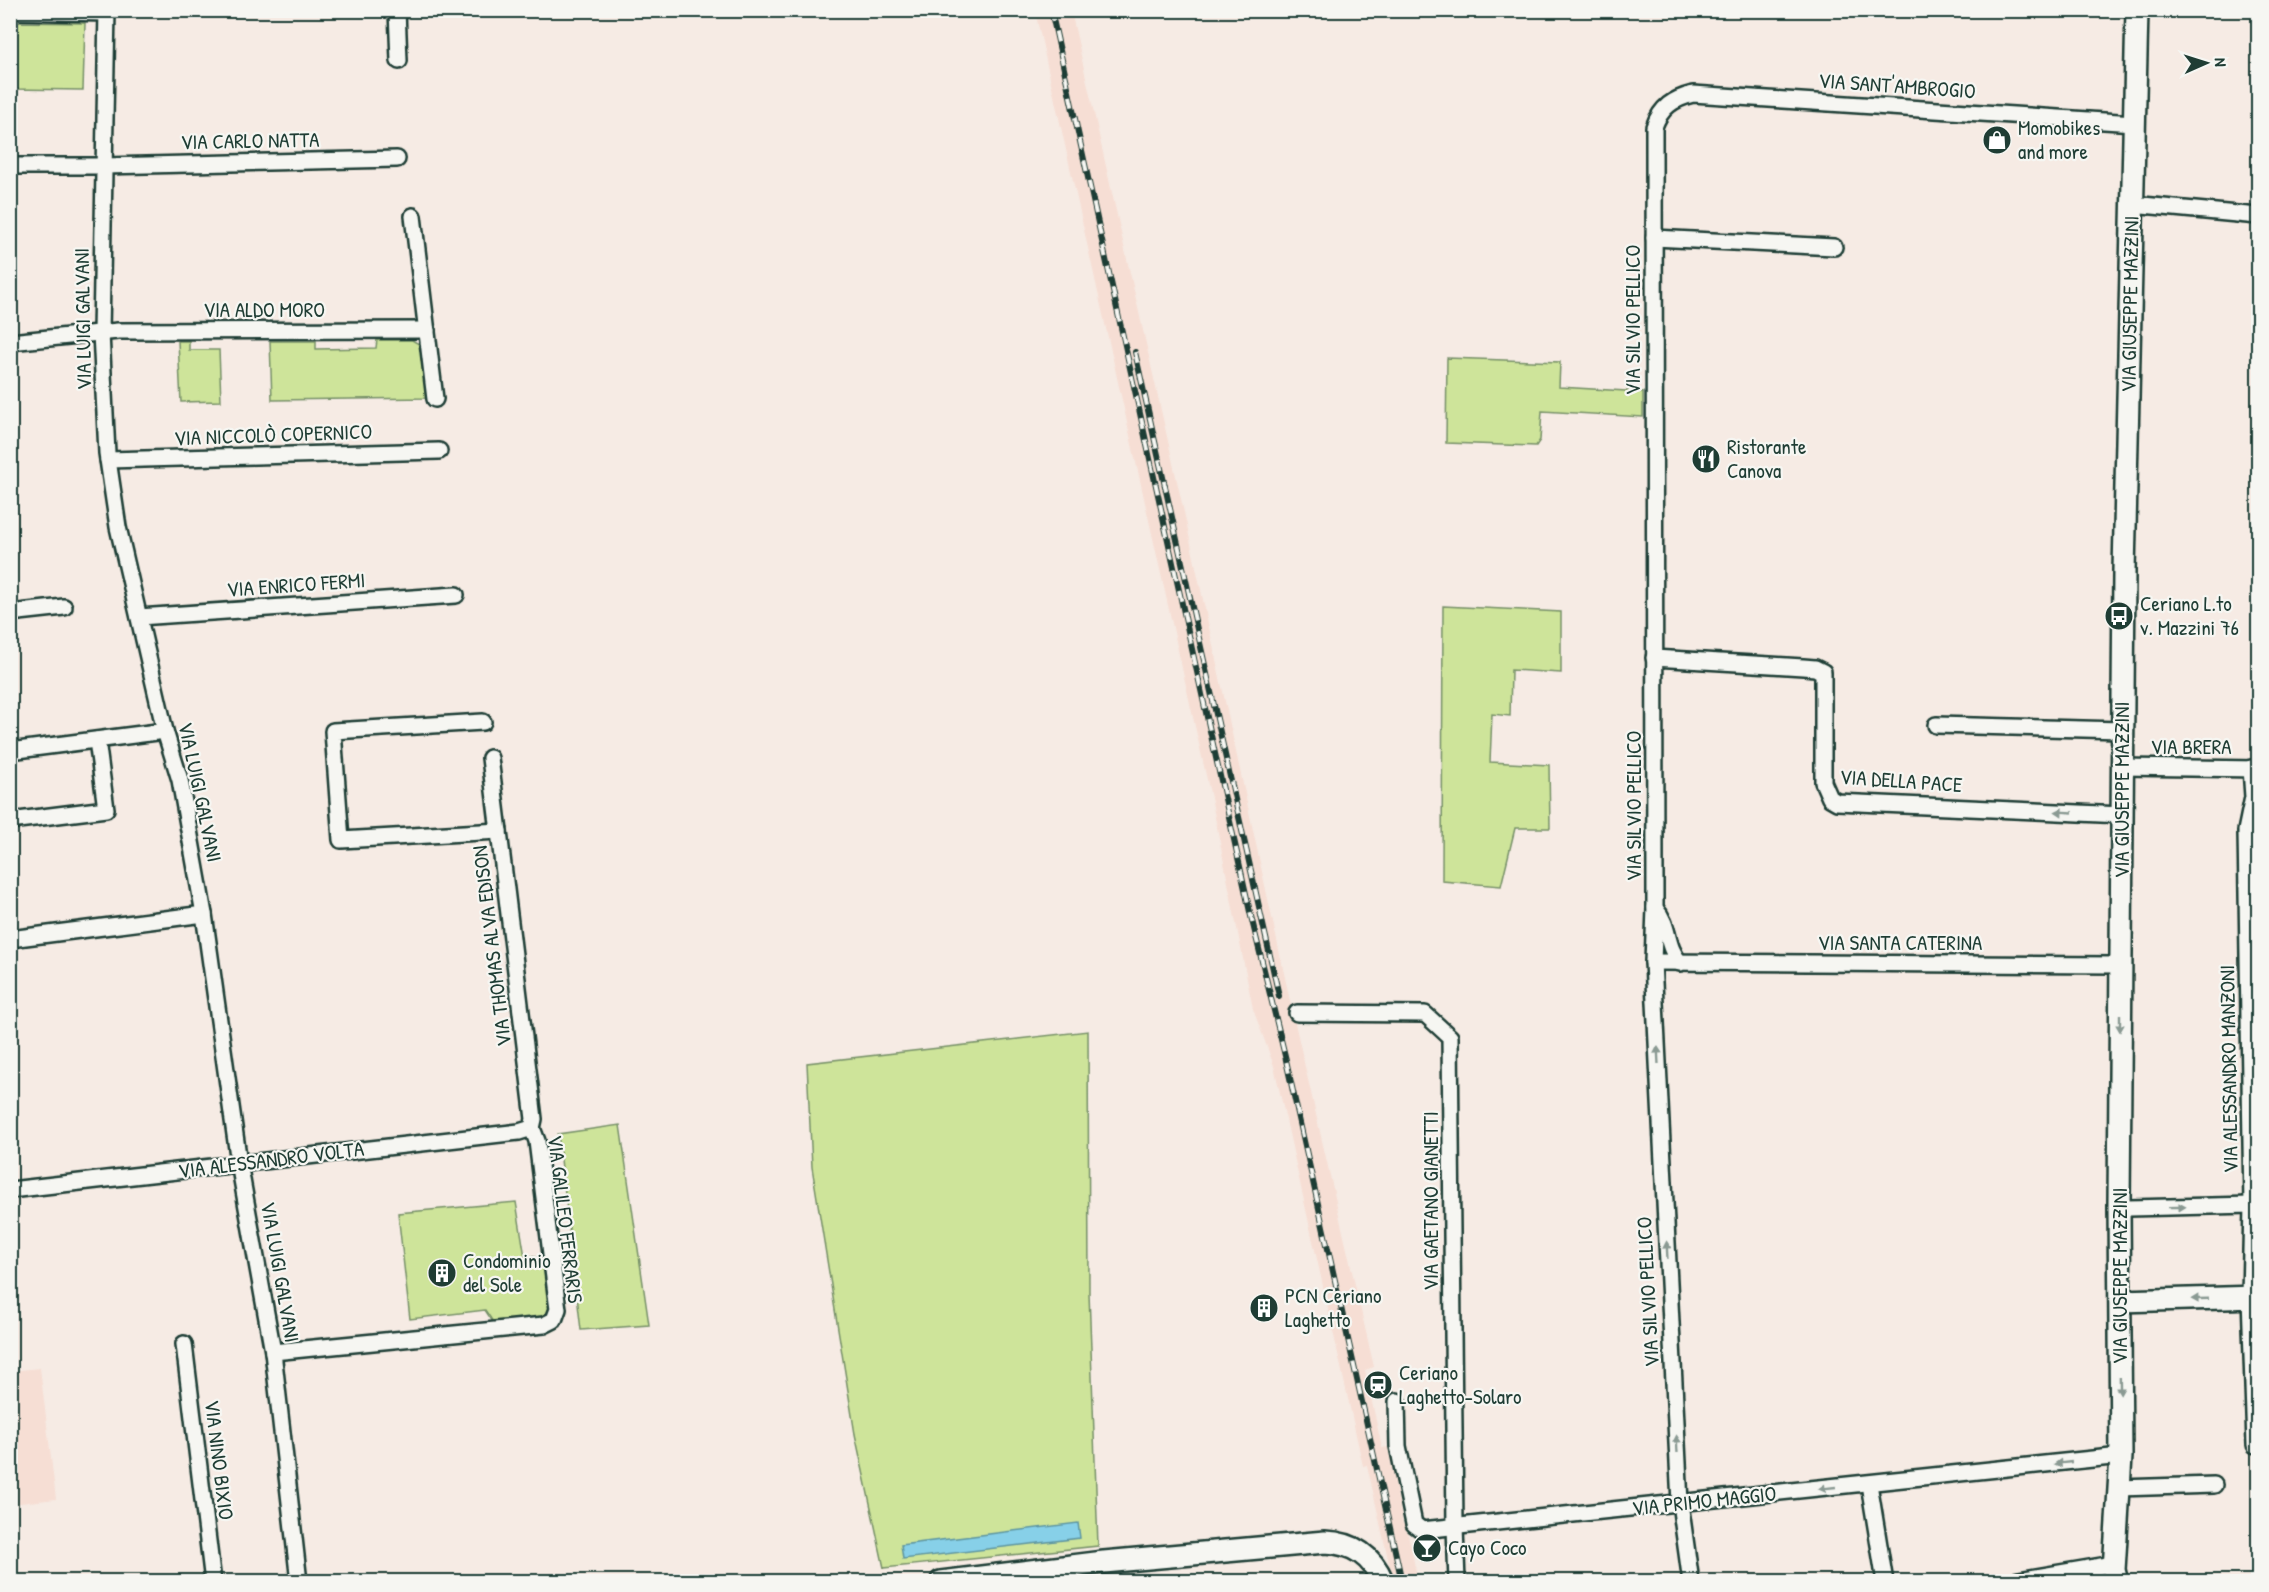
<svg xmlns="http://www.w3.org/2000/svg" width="2269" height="1592" viewBox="0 0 2269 1592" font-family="'Patrick Hand',sans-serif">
  <rect width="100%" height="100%" fill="#f6ebe4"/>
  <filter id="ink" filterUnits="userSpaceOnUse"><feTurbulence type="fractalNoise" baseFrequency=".0167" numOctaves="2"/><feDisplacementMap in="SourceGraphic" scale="12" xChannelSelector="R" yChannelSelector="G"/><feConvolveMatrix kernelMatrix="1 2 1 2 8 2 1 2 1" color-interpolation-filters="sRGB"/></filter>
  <g filter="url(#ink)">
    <!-- built -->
    <g fill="#f6ded4">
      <path d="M1035 11H1071L1184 512 1292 1010 1374 1367 1365 1370 1382 1448 1388 1447 1403 1524H1406L1418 1581H1393L1367 1465 1363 1466 1274 1066 1253 1009 1212 802Z"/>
      <path d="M40 1368 56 1499 11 1504V1371Z"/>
    </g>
    <!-- green -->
    <g fill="#cee49a" stroke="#769067" stroke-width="1.5">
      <path d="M11 22 85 23 83 90 11 89Z"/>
      <path d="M377 340H412L424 347 429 398 272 400 270 341H316V349L376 348Z"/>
      <path d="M178 341H189V350H219L221 401 181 402Z"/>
      <path d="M1447 358 1560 362 1559 387 1643 392V417L1542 411 1540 440 1536 446 1446 443Z"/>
      <path d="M1443 606 1561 612V673L1511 670 1510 716 1492 714 1490 762 1549 765 1550 828H1515L1501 886 1442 881Z"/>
      <path d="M1088 1031 1089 1293 1098 1546 884 1568 855 1434 812 1167 807 1063Z"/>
      <path d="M620 1125 649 1325 581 1330 558 1134Z"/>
      <path d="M516 1202 525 1257 533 1256 544 1261 550 1309 544 1316 493 1322 485 1310 410 1319 398 1213Z"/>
    </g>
    <!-- water -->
    <path fill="#87d0e8" stroke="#5d95a0" stroke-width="1.5" d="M1078 1523 1080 1538 903 1559 901 1545Z"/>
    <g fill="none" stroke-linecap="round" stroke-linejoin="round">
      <!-- street casing -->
      <g stroke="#1f3d34" stroke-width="20">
        <g id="street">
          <path d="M107 10 101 333 107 453 118 527 165 731 180 780 204 914 239 1163 273 1352 299 1582"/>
          <path d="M397 10 399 61"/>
          <path d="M10 11 107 13"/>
          <path d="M10 166H104L397 159"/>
          <path d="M2132 204 2258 216"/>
          <path d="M413 216 435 399"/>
          <path d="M1654 238 1834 247"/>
          <path d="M10 342 118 331 427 330"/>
          <path d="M108 460 439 451"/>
          <path d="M10 613 64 607"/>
          <path d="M139 617 456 595"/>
          <path d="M1654 658 1803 667 1815 668 1823 672V782L1830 798 1837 802 2122 815"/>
          <path d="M483 722 333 731 341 840 499 831"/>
          <path d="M1936 725 2122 730"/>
          <path d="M10 751 165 731"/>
          <path d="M490 758 534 1119 532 1128"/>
          <path d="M2122 767 2258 769"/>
          <path d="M2251 768 2253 797 2246 831 2252 1205 2250 1297 2255 1445"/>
          <path d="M10 821 106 809 97 740"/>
          <path d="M1655 908C1671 927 1664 943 1680 963"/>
          <path d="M10 939 204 914"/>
          <path d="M1653 962 2120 965"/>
          <path d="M1297 1013 1425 1014 1450 1037 1455 1527 1457 1582"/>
          <path d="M10 1190 519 1132 532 1128"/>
          <path d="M2119 1206 2129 1208 2252 1205"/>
          <path d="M184 1344 213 1582"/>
          <path d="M273 1352 544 1325 554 1320 558 1309 557 1302 537 1141 532 1128"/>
          <path d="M1397 1401 1398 1446 1414 1524 1422 1530 2121 1456"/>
          <path d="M1869 1484 1885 1582"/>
          <path d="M2119 1488 2214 1485"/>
          <path d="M1691 1582 1680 1503 1653 962 1655 908 1654 127C1661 107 1673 99 1693 94L2134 123"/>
          <path d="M2007 1582 2107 1565 2114 1570"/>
        </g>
      </g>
      <!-- secondary casing -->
      <g stroke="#1f3d34" stroke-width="26">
        <g id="secondary">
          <path d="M2120 1301 2258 1297"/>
          <path d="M941 1582 1104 1562 1325 1542C1353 1543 1372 1556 1383 1582"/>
          <path d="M2117 1582 2114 1570 2121 1456 2119 1206 2124 571 2137 10"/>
        </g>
      </g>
      <!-- street -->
      <use href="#street" stroke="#f6f6f2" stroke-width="15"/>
      <!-- secondary -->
      <use href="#secondary" stroke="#f6f6f2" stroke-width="21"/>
      <!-- rail casing -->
      <g stroke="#1f3d34" stroke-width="6">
        <g id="rail">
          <path d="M1051 10 1250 912 1286 1060 1402 1582"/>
          <path d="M1135 352 1279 996"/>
        </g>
      </g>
      <!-- rail -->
      <use href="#rail" stroke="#f6f6f2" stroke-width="4" stroke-dasharray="11" stroke-linecap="butt"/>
    </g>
    <!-- one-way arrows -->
    <defs><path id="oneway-solid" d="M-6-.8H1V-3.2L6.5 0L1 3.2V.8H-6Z" transform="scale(1.5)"/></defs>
    <g fill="#8a9a93">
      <use href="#oneway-solid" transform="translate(2064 812) rotate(-177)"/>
      <use href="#oneway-solid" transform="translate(2120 1023) rotate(90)"/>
      <use href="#oneway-solid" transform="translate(1658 1055) rotate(-93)"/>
      <use href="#oneway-solid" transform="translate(2177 1207) rotate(-1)"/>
      <use href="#oneway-solid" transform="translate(1667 1250) rotate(-93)"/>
      <use href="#oneway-solid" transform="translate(2200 1299) rotate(178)"/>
      <use href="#oneway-solid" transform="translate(2120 1386) rotate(89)"/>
      <use href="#oneway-solid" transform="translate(1677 1444) rotate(-93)"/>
      <use href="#oneway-solid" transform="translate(2063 1463) rotate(174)"/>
      <use href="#oneway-solid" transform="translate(1827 1488) rotate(174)"/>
    </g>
  </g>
  <!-- icons -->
  <defs>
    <g id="shop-disc" transform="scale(1.5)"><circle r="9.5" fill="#1f3d34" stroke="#f6f6f2"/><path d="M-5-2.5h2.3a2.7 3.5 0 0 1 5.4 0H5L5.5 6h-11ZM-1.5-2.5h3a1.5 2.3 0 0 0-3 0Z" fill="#fff"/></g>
    <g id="restaurant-disc" transform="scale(1.5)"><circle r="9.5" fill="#1f3d34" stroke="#f6f6f2"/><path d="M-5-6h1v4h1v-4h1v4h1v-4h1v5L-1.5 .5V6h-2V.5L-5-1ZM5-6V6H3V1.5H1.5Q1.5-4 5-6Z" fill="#fff"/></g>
    <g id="bus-disc" transform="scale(1.5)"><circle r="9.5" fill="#1f3d34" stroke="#f6f6f2"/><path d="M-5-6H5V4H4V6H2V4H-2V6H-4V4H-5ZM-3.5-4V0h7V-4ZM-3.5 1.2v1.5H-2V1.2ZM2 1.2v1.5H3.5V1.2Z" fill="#fff"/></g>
    <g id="building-disc" transform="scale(1.5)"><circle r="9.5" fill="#1f3d34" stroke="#f6f6f2"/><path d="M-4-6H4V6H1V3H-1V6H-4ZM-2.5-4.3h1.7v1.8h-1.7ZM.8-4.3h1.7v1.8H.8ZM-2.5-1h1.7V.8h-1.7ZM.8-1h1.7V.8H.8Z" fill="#fff"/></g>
    <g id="station-disc" transform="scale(1.5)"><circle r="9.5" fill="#1f3d34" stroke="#f6f6f2"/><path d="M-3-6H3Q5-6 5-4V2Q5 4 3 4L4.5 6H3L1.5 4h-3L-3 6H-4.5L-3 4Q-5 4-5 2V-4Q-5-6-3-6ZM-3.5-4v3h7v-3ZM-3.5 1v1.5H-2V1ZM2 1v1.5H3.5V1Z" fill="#fff"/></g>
    <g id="bar-disc" transform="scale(1.5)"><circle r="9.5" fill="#1f3d34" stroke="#f6f6f2"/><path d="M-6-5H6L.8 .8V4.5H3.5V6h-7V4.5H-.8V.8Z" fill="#fff"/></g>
  </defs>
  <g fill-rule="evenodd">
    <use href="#shop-disc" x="1997" y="140"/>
    <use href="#restaurant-disc" x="1706" y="459"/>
    <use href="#bus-disc" x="2119" y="616"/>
    <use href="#building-disc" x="442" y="1273"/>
    <use href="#building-disc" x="1264" y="1308"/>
    <use href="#station-disc" x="1378" y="1385"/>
    <use href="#bar-disc" x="1427" y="1548"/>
  </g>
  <g text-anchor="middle" stroke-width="4.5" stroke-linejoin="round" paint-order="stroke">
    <!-- street labels -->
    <g font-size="21" fill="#1f3d34" stroke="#f6f6f2">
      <text transform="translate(1897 86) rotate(4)" y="7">VIA SANT'AMBROGIO</text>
      <text transform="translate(250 141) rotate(-1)" y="7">VIA CARLO NATTA</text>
      <text transform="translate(2130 304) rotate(-89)" y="7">VIA GIUSEPPE MAZZINI</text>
      <text x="264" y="317">VIA ALDO MORO</text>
      <text transform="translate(83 319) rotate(-91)" y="7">VIA LUIGI GALVANI</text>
      <text transform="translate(1633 320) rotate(-90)" y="7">VIA SILVIO PELLICO</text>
      <text transform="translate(273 435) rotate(-2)" y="7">VIA NICCOLÒ COPERNICO</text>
      <text transform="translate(296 585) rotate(-4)" y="7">VIA ENRICO FERMI</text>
      <text x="2191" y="754">VIA BRERA</text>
      <text transform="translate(1901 781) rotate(4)" y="7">VIA DELLA PACE</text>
      <text transform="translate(2122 790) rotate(-90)" y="7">VIA GIUSEPPE MAZZINI</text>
      <text transform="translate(200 792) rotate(78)" y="7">VIA LUIGI GALVANI</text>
      <text transform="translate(1634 806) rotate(-90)" y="7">VIA SILVIO PELLICO</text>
      <text x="1900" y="950">VIA SANTA CATERINA</text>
      <text transform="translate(492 946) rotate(-97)" y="7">VIA THOMAS ALVA EDISON</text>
      <text transform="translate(2229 1069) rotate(-91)" y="7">VIA ALESSANDRO MANZONI</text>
      <text transform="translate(271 1160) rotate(-7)" y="7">VIA ALESSANDRO VOLTA</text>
      <text transform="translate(1431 1201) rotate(-90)" y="7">VIA GAETANO GIANETTI</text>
      <text transform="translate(565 1219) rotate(83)" y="7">VIA GALILEO FERRARIS</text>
      <text transform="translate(280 1272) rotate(80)" y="7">VIA LUIGI GALVANI</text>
      <text transform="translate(2120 1276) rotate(-90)" y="7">VIA GIUSEPPE MAZZINI</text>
      <text transform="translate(1648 1292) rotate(-93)" y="7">VIA SILVIO PELLICO</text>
      <text transform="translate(219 1460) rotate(83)" y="7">VIA NINO BIXIO</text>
      <text transform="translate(1704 1501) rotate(-6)" y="7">VIA PRIMO MAGGIO</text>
    </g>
    <!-- poi labels -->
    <g font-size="21" fill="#1f3d34" stroke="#f6f6f2" text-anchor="start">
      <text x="2018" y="135">Momobikes<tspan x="2018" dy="24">and more</tspan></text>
      <text x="1727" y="454">Ristorante<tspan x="1727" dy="24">Canova</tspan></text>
      <text x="2140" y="611">Ceriano L.to<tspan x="2140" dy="24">v. Mazzini 76</tspan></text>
      <text x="463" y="1268">Condominio<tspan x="463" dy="24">del Sole</tspan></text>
      <text x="1285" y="1303">PCN Ceriano<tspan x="1285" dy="24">Laghetto</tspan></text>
      <text x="1399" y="1380">Ceriano<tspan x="1399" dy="24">Laghetto-Solaro</tspan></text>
      <text x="1448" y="1555">Cayo Coco</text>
    </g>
  </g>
  <!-- margin -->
  <rect width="2269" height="1592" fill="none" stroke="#f6f6f2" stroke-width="36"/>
  <rect x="18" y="18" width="2233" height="1556" fill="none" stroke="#1f3d34" stroke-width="2" filter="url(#ink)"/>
  <!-- north arrow -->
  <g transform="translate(2206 63) rotate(87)" stroke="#f6f6f2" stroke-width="4.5" paint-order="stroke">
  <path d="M0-4.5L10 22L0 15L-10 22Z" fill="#1f3d34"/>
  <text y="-9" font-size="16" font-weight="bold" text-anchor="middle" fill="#1f3d34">N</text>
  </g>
</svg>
